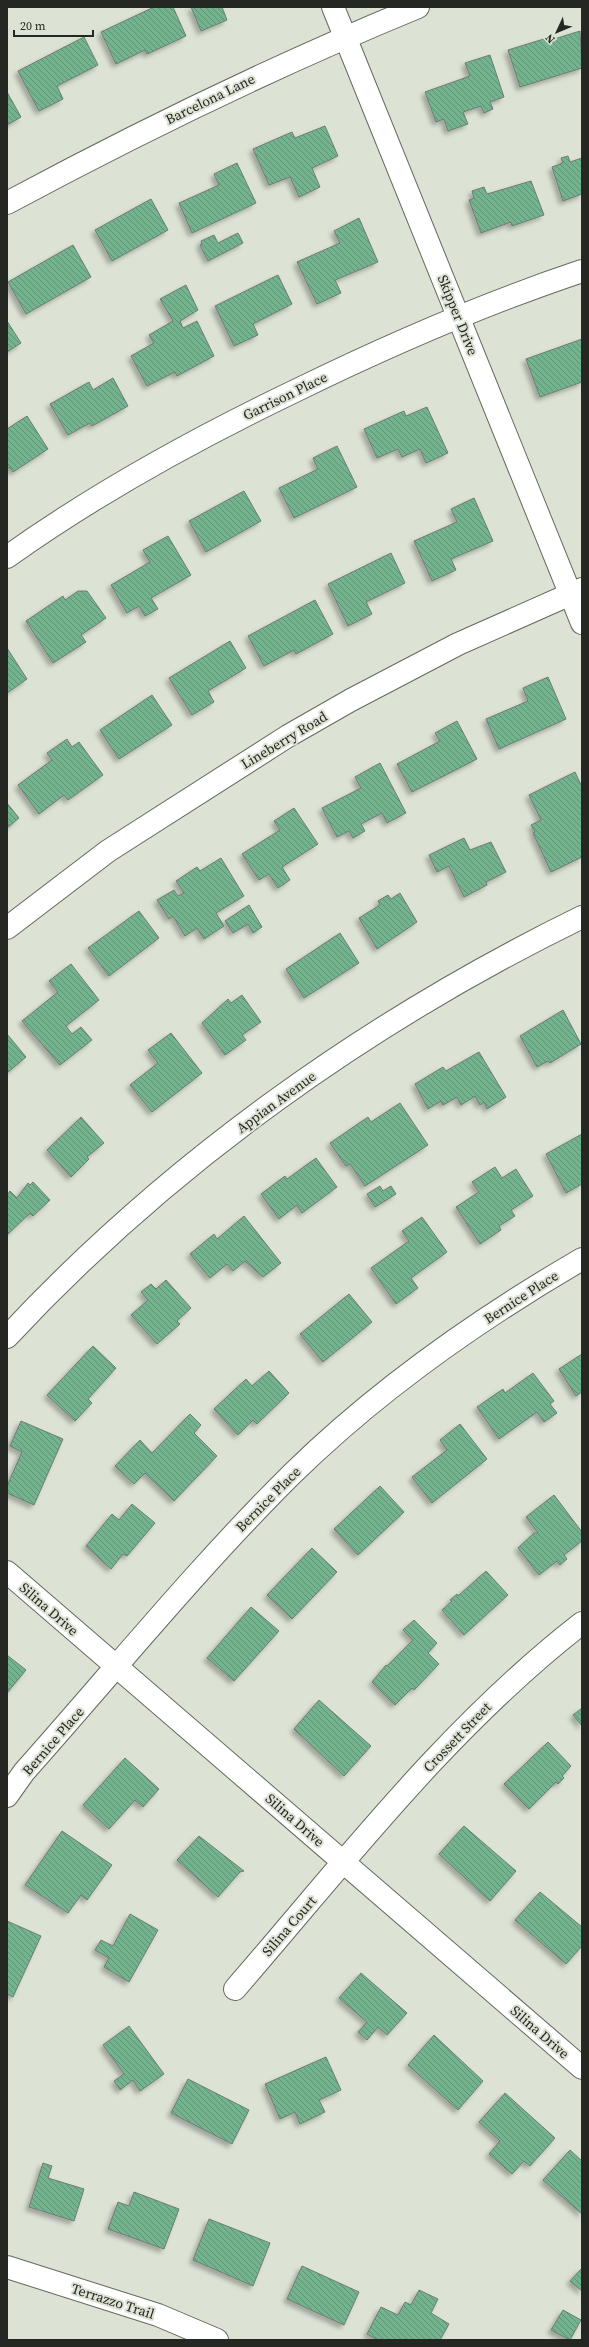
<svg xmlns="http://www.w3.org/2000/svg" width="589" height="2347" viewBox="0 0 589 2347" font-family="'Source Serif 4',serif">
  <defs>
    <pattern id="building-back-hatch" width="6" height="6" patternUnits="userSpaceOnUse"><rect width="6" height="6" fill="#73b48f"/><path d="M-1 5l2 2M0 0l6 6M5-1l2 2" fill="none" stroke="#5e9274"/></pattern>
    <filter id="shadow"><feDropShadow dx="-3.5" dy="3.5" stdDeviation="2" flood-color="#0004"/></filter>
  </defs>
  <rect width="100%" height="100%" fill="#dce3d5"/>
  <!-- building -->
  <g fill="url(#building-back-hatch)" stroke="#6f7b74" filter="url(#shadow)">
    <path d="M154 7H173L186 36 147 54 145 50 116 64 101 32Z"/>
    <path d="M191 7H222L227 20 201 31Z"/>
    <path d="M580 31 582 68 520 87 508 50 547 38 548 41Z"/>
    <path d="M84 37 98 65 57 86 63 99 39 111 18 71Z"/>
    <path d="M490 55 504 97 490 102 493 109 484 113 481 106 463 112 468 124 448 131 444 119 436 122 425 92 470 76 465 63Z"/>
    <path d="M7 92 21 117 7 125Z"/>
    <path d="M325 126 338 156 312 168 320 187 299 197 290 177 269 185 253 149 292 132 295 138Z"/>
    <path d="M568 156 570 162 582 158V194L563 201 552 167 563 163 561 158Z"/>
    <path d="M237 163 256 203 192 233 179 203 219 185 214 174Z"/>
    <path d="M531 181 544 215 512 226 511 222 481 233 469 200 474 198 472 191 484 187 487 194Z"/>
    <path d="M151 199 168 230 112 261 95 230Z"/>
    <path d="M359 218 378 262 335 280 341 293 317 304 297 262 340 243 334 231Z"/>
    <path d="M238 233 243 243 208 261 200 245 202 244 201 241 214 235 218 243Z"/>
    <path d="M73 245 91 277 26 314 8 282Z"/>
    <path d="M278 275 292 304 253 324 258 335 234 346 215 306Z"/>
    <path d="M186 285 198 310 180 321 183 328 197 321 214 356 177 376 175 372 147 386 131 356 154 343 149 335 173 321 160 299Z"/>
    <path d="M7 321 21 343 7 352Z"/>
    <path d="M582 339V382L540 397 526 359Z"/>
    <path d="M113 378 128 406 92 426 90 423 68 435 50 404 89 382 93 390Z"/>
    <path d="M427 407 448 453 426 463 420 449 402 457 398 449 377 458 364 429 404 411 406 416Z"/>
    <path d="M27 416 48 449 13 472 10 467 7 469V429Z"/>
    <path d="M337 446 357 487 294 518 279 488 318 469 313 458Z"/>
    <path d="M244 491 261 521 206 552 189 521Z"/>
    <path d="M474 498 493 541 451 559 456 570 432 581 414 541 457 522 451 509Z"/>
    <path d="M168 536 191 575 151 598 158 609 145 616 139 606 127 613 111 585 150 562 143 550Z"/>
    <path d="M391 553 405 583 366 602 372 614 348 626 328 584Z"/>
    <path d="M78 591H87L106 618 81 635 86 642 53 663 26 621 63 596 65 600Z"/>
    <path d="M315 600 333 634 296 654 294 650 264 666 248 636Z"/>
    <path d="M230 641 246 668 208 691 214 702 192 715 169 678Z"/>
    <path d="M7 648 27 679 7 693Z"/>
    <path d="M548 677 566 719 499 749 486 719 528 701 523 688Z"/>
    <path d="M152 695 172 725 119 759 100 730Z"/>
    <path d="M457 721 477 759 412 792 397 764 440 741 435 733Z"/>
    <path d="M67 739 72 747 79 742 103 775 68 800 64 795 39 814 18 785 52 760 47 753Z"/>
    <path d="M380 763 406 813 387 823 382 813 361 824 365 831 353 838 349 831 337 837 322 808 361 788 355 777Z"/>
    <path d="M575 772 582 787V857L551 872 533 833 535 832 531 825 541 820 529 795Z"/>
    <path d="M7 803 19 818 7 828Z"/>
    <path d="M294 808 318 844 282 867 290 880 278 888 269 874 259 880 242 854 280 830 274 821Z"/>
    <path d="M464 838 470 850 491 842 506 872 486 882 487 885 464 897 449 866 437 872 429 855Z"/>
    <path d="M221 858 244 896 216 913 224 926 204 939 197 928 185 936 173 916 169 919 157 900 174 890 178 896 184 893 176 881 197 867 200 871Z"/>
    <path d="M400 893 417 922 377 949 359 918 380 905 378 901 388 895 391 899Z"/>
    <path d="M249 905 262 927 253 933 248 924 233 933 225 921Z"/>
    <path d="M139 911 159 938 109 976 88 948Z"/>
    <path d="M340 933 359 963 304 998 286 969Z"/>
    <path d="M71 964 99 1000 66 1026 72 1034 81 1027 92 1040 60 1065 22 1021 58 992 49 981Z"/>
    <path d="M242 995 261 1022 242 1035 246 1040 225 1055 202 1023 228 999 231 1003Z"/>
    <path d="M563 1010 581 1044 550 1063 548 1061 537 1067 520 1036Z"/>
    <path d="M171 1033 202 1073 152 1112 130 1085 158 1063 148 1050Z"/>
    <path d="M7 1034 26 1057 7 1073Z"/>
    <path d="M479 1052 506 1097 487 1109 484 1102 480 1105 475 1096 461 1105 457 1097 443 1105 441 1101 428 1109 415 1084 443 1067 446 1071Z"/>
    <path d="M400 1103 428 1145 365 1186 350 1164 346 1166 330 1143 368 1117 371 1122Z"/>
    <path d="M81 1117 104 1143 87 1157 89 1159 71 1177 47 1150Z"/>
    <path d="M582 1134V1184L566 1193 546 1154Z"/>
    <path d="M316 1158 337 1187 302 1213 297 1205 279 1219 261 1194 285 1176 287 1179Z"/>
    <path d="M495 1167 502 1178 516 1169 533 1196 511 1210 515 1216 499 1226 501 1230 480 1244 456 1207 479 1192 472 1182Z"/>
    <path d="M33 1182 50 1200 33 1216 30 1213 7 1235V1195L10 1191 17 1198 28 1183 30 1185Z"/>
    <path d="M380 1186 383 1191 391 1186 396 1194 375 1207 367 1194Z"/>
    <path d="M244 1216 281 1263 263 1277 245 1261 233 1271 227 1264 210 1278 190 1254 214 1234 217 1239Z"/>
    <path d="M422 1217 447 1252 411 1278 418 1288 396 1304 371 1268 409 1241 402 1231Z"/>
    <path d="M166 1280 191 1308 177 1321 180 1324 157 1344 131 1315 148 1300 141 1292 151 1284 156 1289Z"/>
    <path d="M349 1294 372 1322 323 1362 300 1334Z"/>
    <path d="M93 1346 116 1368 88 1399 92 1403 75 1421 47 1395Z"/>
    <path d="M582 1354V1392L576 1396 559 1369Z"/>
    <path d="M269 1371 289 1393 257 1424 253 1420 238 1435 214 1409 246 1379 252 1386Z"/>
    <path d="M533 1373 554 1401 550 1404 557 1413 544 1422 537 1412 499 1439 477 1407 503 1389 505 1393Z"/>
    <path d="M190 1414 201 1425 194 1433 217 1456 174 1501 145 1473 134 1484 115 1466 140 1440 152 1453Z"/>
    <path d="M21 1421 63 1439 34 1505 7 1493V1486L22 1452 10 1446Z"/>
    <path d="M460 1424 487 1459 432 1503 412 1477 447 1450 440 1440Z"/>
    <path d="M380 1486 404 1512 358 1555 334 1529Z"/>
    <path d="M554 1495 582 1532V1541L564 1555 567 1559 560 1565 557 1561 539 1575 518 1548 534 1533H538L526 1517Z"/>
    <path d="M132 1504 155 1523 127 1556 123 1554 111 1569 86 1546 112 1514 119 1520Z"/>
    <path d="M312 1548 337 1572 292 1619 267 1595Z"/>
    <path d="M486 1571 508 1595 464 1635 442 1610 452 1601 450 1600 457 1594 458 1596Z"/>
    <path d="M251 1607 279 1631 234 1681 207 1658Z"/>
    <path d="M414 1620 437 1643 428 1653 439 1664 414 1690 412 1688 395 1705 372 1682 386 1665 387 1666 413 1640 403 1630Z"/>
    <path d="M7 1655 26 1670 7 1693Z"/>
    <path d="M319 1700 371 1746 344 1776 294 1729Z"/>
    <path d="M582 1708V1726L573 1715Z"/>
    <path d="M548 1742 571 1766 562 1776 564 1778 558 1784 556 1782 529 1809 504 1784Z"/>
    <path d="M125 1758 159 1789 143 1807 135 1800 109 1829 83 1805Z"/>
    <path d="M464 1826 516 1871 490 1901 439 1854Z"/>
    <path d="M62 1831 112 1865 87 1900 81 1895 68 1913 25 1885Z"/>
    <path d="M199 1836 244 1871 240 1872 218 1897 177 1860Z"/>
    <path d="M540 1892 582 1927V1946L566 1964 515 1920Z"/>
    <path d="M130 1914 158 1930 129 1982 104 1967 109 1958 95 1950 101 1940 113 1946Z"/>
    <path d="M7 1921 41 1936 13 1997 7 1994Z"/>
    <path d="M361 1973 407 2013 387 2035 378 2027 367 2040 358 2032 367 2022 339 1998Z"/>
    <path d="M129 2026 164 2074 140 2091 133 2080 120 2090 114 2081 124 2074 103 2045Z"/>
    <path d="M434 2035 483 2081 458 2110 408 2065Z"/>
    <path d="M326 2057 341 2090 319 2100 325 2112 300 2124 295 2112 280 2119 265 2084Z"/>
    <path d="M188 2079 249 2110 232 2144 171 2113Z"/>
    <path d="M505 2093 555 2138 530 2166 524 2161 512 2174 489 2154 500 2141 479 2122Z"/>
    <path d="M570 2150 582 2161V2214L543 2180Z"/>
    <path d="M43 2163 52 2166 48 2178 84 2189 74 2221 29 2207Z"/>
    <path d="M134 2192 179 2209 164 2249 108 2229 118 2202 129 2206Z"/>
    <path d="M209 2219 270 2243 253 2286 193 2260Z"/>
    <path d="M302 2266 359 2292 344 2325 287 2299Z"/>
    <path d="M582 2268V2291L570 2281Z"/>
    <path d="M419 2290 438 2299 431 2313 449 2324 440 2340H378L367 2334 381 2307 398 2315 405 2302 411 2305Z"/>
    <path d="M563 2310 581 2320 570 2340 551 2330Z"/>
  </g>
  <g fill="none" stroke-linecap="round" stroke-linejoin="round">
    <!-- minor casing -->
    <g stroke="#64695e" stroke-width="24">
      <g id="minor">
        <path d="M333 7 582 623"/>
        <path d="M7 203C141 131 277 65 418 7"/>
        <path d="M7 557C98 492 195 439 295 391 389 345 483 304 582 271"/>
        <path d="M7 928 108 851 288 736 351 700 458 644 582 589"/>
        <path d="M7 1337C169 1163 369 1021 582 917"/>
        <path d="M7 1572 582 2068"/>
        <path d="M7 1796 24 1772C113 1672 198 1567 293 1473 379 1389 479 1319 582 1259"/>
        <path d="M235 1989C345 1862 448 1727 582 1623"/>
        <path d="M7 2267 158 2315 217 2340"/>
      </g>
    </g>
    <!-- minor -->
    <use href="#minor" stroke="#fff" stroke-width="22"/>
  </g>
  <g text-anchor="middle" stroke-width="4" stroke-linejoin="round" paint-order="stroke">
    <!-- street labels -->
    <g font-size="14" fill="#252722" stroke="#dce3d5">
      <text transform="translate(210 99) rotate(-26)" y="5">Barcelona Lane</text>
      <text transform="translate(458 315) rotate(68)" y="5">Skipper Drive</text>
      <text transform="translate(285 396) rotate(-26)" y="5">Garrison Place</text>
      <text transform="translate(284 740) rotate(-31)" y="5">Lineberry Road</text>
      <text transform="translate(276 1102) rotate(-36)" y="5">Appian Avenue</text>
      <text transform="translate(521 1297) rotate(-33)" y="5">Bernice Place</text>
      <text transform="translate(268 1499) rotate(-45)" y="5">Bernice Place</text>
      <text transform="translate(49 1609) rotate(41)" y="5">Silina Drive</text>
      <text transform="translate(457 1737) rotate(-46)" y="5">Crossett Street</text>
      <text transform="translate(53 1741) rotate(-49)" y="5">Bernice Place</text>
      <text transform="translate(295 1820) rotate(41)" y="5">Silina Drive</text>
      <text transform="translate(289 1926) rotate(-49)" y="5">Silina Court</text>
      <text transform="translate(540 2032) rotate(41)" y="5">Silina Drive</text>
      <text transform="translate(113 2301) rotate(18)" y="5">Terrazzo Trail</text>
    </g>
  </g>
  <!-- border -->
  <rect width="589" height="2347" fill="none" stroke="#252722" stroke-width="16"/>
  <!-- north arrow -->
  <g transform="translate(557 32) rotate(226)" stroke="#dce3d5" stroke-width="3" paint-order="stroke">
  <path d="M0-3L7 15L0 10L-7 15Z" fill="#252722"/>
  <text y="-6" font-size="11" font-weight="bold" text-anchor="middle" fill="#252722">N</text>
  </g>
  <!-- scale -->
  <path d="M14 30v6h79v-6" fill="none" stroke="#252722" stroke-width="2"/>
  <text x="20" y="30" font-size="12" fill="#252722" stroke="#dce3d5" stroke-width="3" paint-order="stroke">20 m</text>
</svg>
